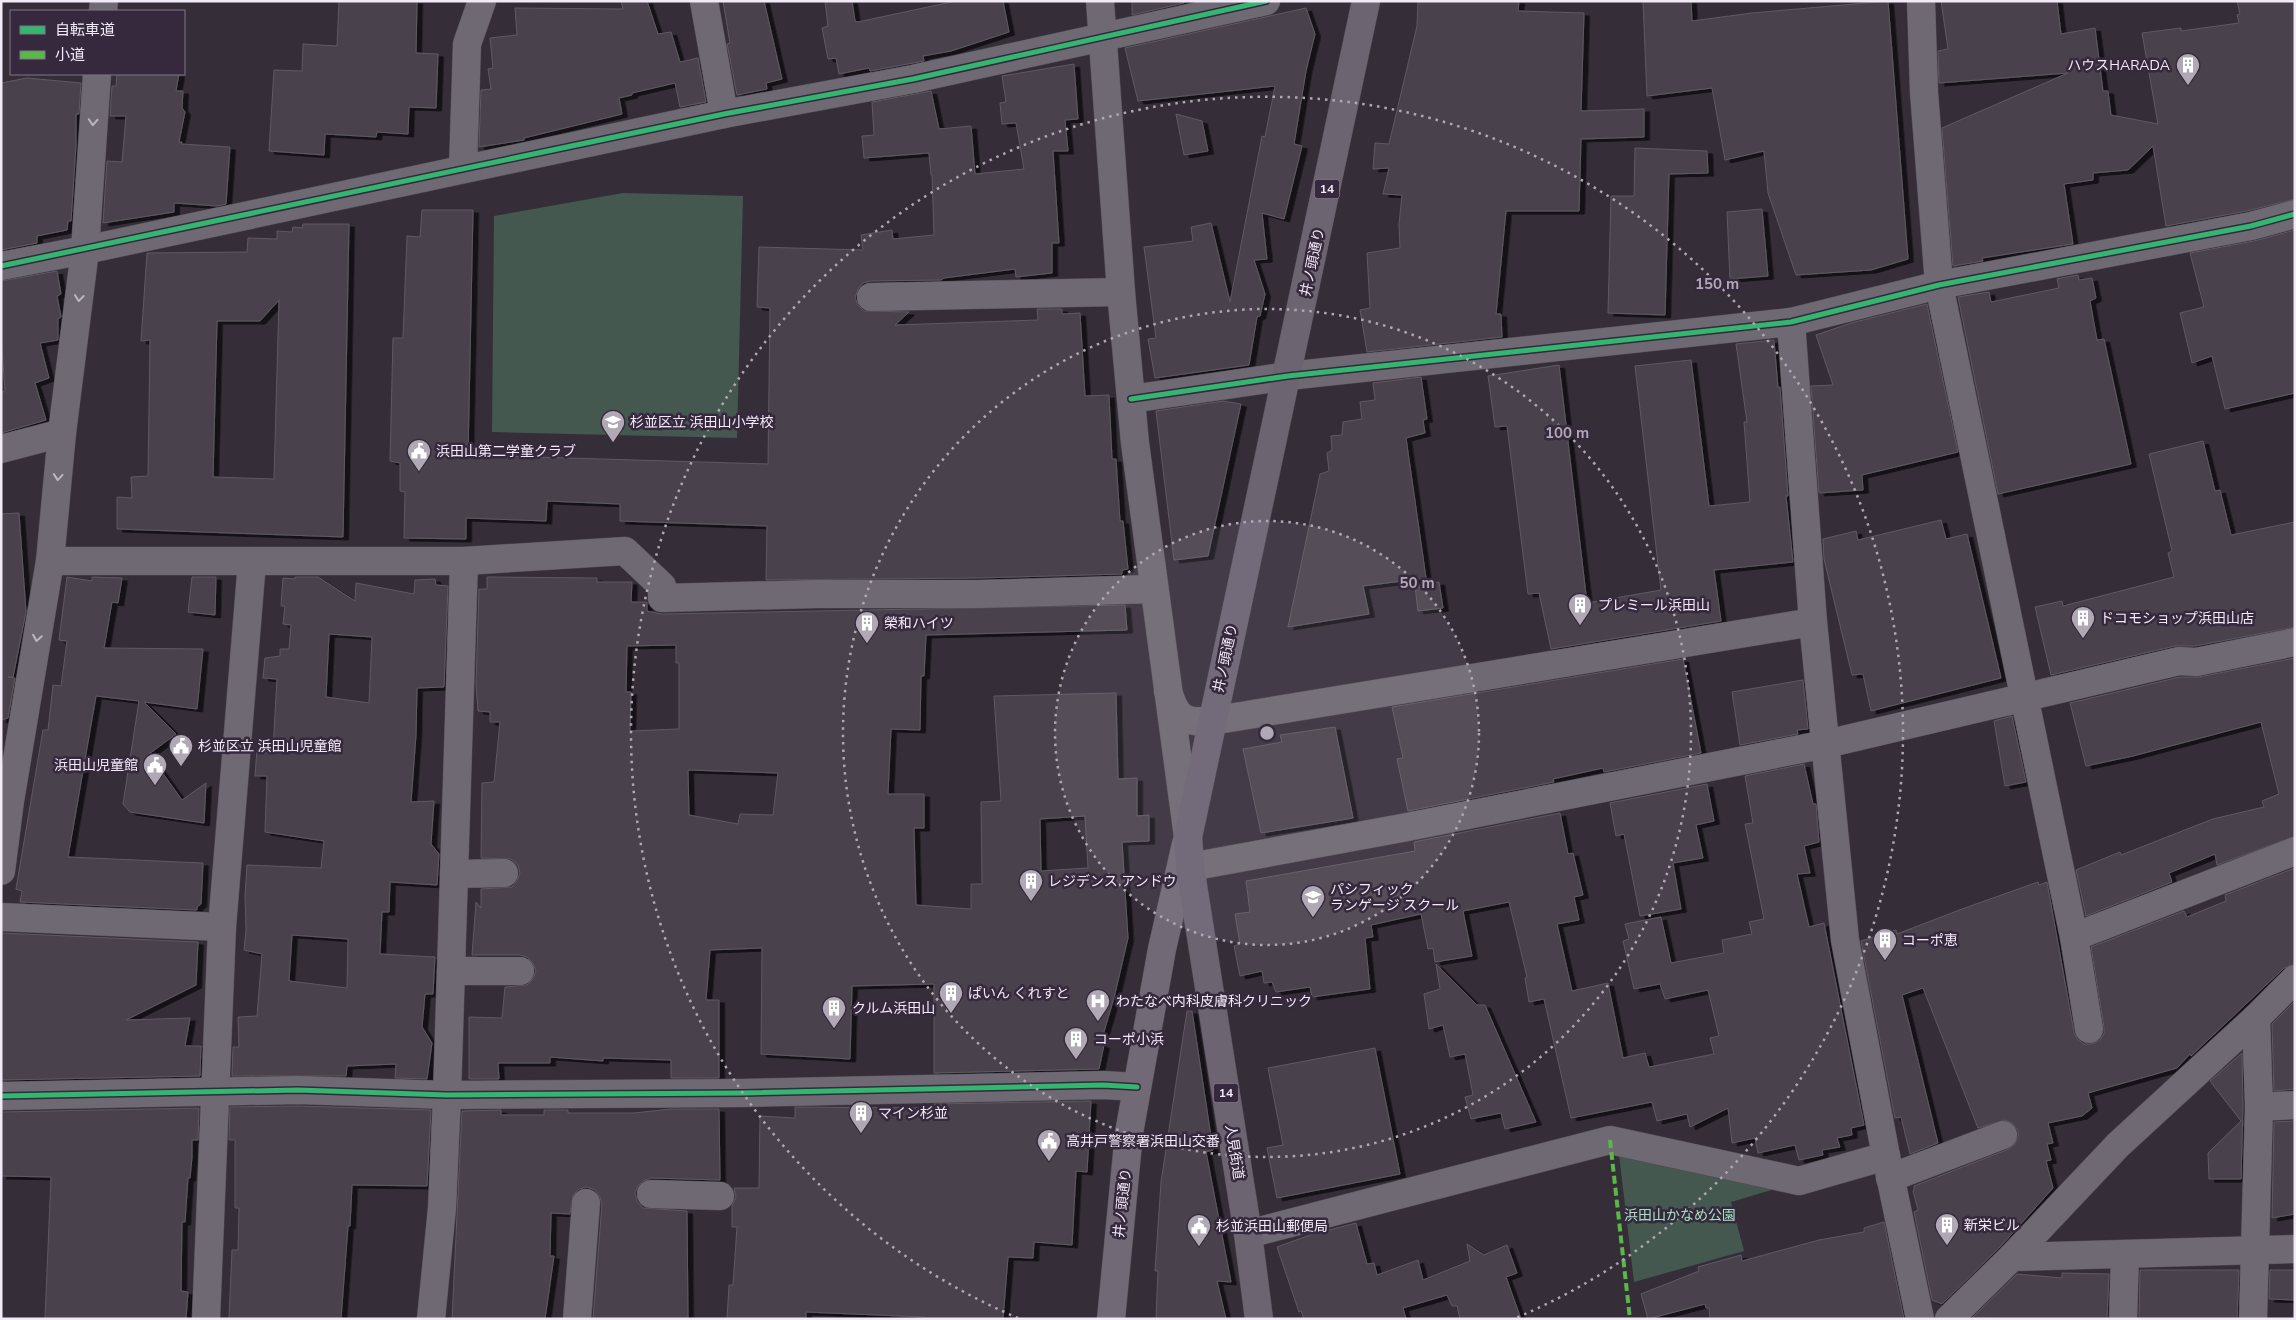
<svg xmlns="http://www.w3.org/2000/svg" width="2296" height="1320" viewBox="0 0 2296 1320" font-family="'Nunito Sans','Noto Sans JP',sans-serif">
  <defs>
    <filter id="shadow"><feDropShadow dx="5.5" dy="3" stdDeviation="0" flood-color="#0009"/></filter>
  </defs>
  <rect width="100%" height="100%" fill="#352e39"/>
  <!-- green -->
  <g fill="#44584f">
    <path d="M623 193 743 196 737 438 492 432 494 216Z"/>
    <path d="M1618 1146 1792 1184 1731 1202 1744 1251 1634 1282Z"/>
  </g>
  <!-- building -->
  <g fill="#49424d" stroke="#5f5963" fill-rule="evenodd" filter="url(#shadow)">
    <path d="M339 1H417L416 53 438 54 436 108 409 107 408 134 377 132 376 137 325 134 324 155 269 151 274 70 302 71 303 44 337 46Z"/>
    <path d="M621 1H647L658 34 671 32 680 62 698 58 706 102 680 107 675 83 632 93V95L619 98 622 114 524 138V140L479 147 481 90 491 89 488 69 493 68 490 38 517 35 515 8 623 9Z"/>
    <path d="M723 1H764L782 79 766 83 767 89 737 95 727 44 730 43Z"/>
    <path d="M825 1H852L855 21 858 22 956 1H1003L1009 32 951 51 923 56 924 61 870 71 869 68 839 74 836 58 828 59 822 28 828 26Z"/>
    <path d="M1132 1H1184V3L1132 15Z"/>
    <path d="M1418 1H1519L1518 11 1584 13 1581 111 1644 109V137L1581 139 1579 211H1506L1496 314H1501L1502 337 1367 352 1360 310 1370 308 1367 253 1400 248 1399 224 1402 195 1383 194 1389 168 1373 169 1375 143 1389 144 1417 26Z"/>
    <path d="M1643 1H1691L1692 21 1752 13 1888 1 1908 259 1871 270 1796 275 1768 193 1764 151 1725 160 1712 88 1647 96Z"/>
    <path d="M1941 1H2057L2061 34 2095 28 2103 91H2108L2111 115 2158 124 2142 33 2181 28V31L2239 23 2237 15 2240 14 2237 1H2295V199L2247 211 2166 226 2153 146 2128 170 2093 173V180L2064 184 2073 244 1982 258 1983 261 1953 266 1942 128 2068 73 1939 83 1938 51 1948 49Z"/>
    <path d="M1306 8 1315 34 1306 71 1294 144 1302 146 1284 219 1262 213 1267 259 1254 260 1265 294 1260 316 1257 317 1249 365 1155 378 1148 339 1156 338 1144 247 1193 241 1191 227 1211 223 1230 302 1262 136 1265 137 1275 86 1138 101 1125 48Z"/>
    <path d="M1074 64 1078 119 1065 120 1068 151H1053L1059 243H1052V273L1016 277 1015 269 944 278 941 280 871 281 863 283 858 289 855 298 858 305 864 311 909 312 895 325 1038 320 1037 309H1062V314L1080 313 1085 396 1109 395 1112 459H1116L1120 521H1123L1128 569 1122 570V574L979 578 766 580 767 526 620 521V504L547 501 546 521 466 518V539L404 538 405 492 400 491V463L390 461 393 338H403L407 236 420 237 422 210H473L468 455 768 464 770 308 757 307 759 247 863 250 861 235 892 230 893 239 934 235 932 175H931L929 153 864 158 862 136 874 135 872 102 931 91 939 129 971 126 975 174 1024 169 1016 123 1002 124 1000 103 1006 102 1002 76Z"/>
    <path d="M117 74H179L176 91H183L182 108 185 112 179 142H182L181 144 230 147 226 204 217 206 174 203V212L103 223 107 161 122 162 126 116H110L112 86H116Z"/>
    <path d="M27 78 81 83 79 114H76V146L71 221H68L67 230 37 236V243L1 250V83Z"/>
    <path d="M1176 114 1202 121 1208 151 1184 155Z"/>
    <path d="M1635 148 1707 151 1708 173 1669 174 1665 315 1608 313 1611 196H1634Z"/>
    <path d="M1762 209 1768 276 1730 279 1727 212Z"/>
    <path d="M303 224H349L343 537 117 529V497L132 498 131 477 148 476 150 340 141 341 147 253 247 252 248 238 277 239V231L292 232 293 227 302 228ZM279 300 274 479 213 477 217 321H260Z"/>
    <path d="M2295 230V393L2225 409 2212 356 2192 363 2180 313 2204 307 2190 253 2254 241Z"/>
    <path d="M57 271 61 294 57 296 61 317 58 319V340L40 343 49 378 35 383 46 420 1 433V393L5 391 1 334V281Z"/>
    <path d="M2078 275 2079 280 2092 278 2096 298 2090 301 2097 340 2104 339 2131 464 1998 494 1958 297 1989 292 1991 302 2059 288 2057 279Z"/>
    <path d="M1927 304 1958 452 1862 475 1863 490 1819 493 1811 386 1833 385 1816 335 1851 323Z"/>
    <path d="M1774 340 1778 388 1780 387 1788 496H1786L1793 562 1714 570 1721 621 1551 649 1539 593 1528 594 1507 426 1495 427 1488 376 1559 365 1587 603 1661 590 1635 366 1691 360 1709 506 1750 502 1744 422H1747L1736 344Z"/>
    <path d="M1421 377 1427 419 1423 420 1425 433 1406 438 1426 578 1363 586 1369 614 1288 627 1320 474 1329 471 1327 453 1332 450 1331 436 1342 435 1343 422 1362 419 1360 402 1375 400 1373 383Z"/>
    <path d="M1223 401 1241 404 1208 556 1174 560 1156 411Z"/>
    <path d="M2203 441 2215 491 2220 490 2231 535 2295 522V627L2195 646H2175L2051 675 2035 607 2062 601 2063 606 2174 577 2168 553 2172 551 2149 454Z"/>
    <path d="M19 513 26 612 13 677H8L15 678 8 718 1 720V514Z"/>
    <path d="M1941 520 1946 539 1967 534 2001 678 1871 711 1863 674 1852 675 1824 559 1823 539 1856 531 1858 540Z"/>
    <path d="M67 577 92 581V577L122 578 118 603 112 602 104 648 203 649 197 709 144 702 176 734 149 754 182 800 206 783 204 823 130 812 123 804 139 701 96 696 68 857 203 863 201 904 197 907V910L20 902 22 891 16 889 43 730H48L53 685 61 686 67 641 59 640Z"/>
    <path d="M192 577H216L215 615 188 612Z"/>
    <path d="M295 577H318L355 601 356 583 414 594 415 580 435 579 436 585 448 586 444 687 417 688 416 735 411 802 434 801 431 844 439 854 437 885 390 882 389 912H382L380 954 435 957 433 994H425L422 1027 432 1043 427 1079 395 1078 396 1064 347 1066 346 1076H232L233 1047H239L238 1017 257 1016 262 954 244 950 246 930 245 895 247 865 321 868 324 841 265 832 267 776H255L257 749 273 750 277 679 263 678 265 658 280 656V649H289L291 625 283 624 285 606H281L283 578 295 579ZM329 634 372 637 369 703 326 697ZM292 935 348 939 347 988 289 981Z"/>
    <path d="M487 577 597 578V582H632L631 602H647V611L662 614 1125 605 1127 630 926 635 924 676H921L920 730 891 729 888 794H924V828H914L916 905 971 909V884H982L981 802 1001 801 994 696 1116 693 1118 779 1137 778V816L1149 815V841L1122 842 1128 938 1114 998 1100 1045H1104L1099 1069 934 1073V984L852 986 850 1059 761 1054 762 948 710 950 706 1000H719V1078H671V1060L603 1058V1061L550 1057V1063H498L499 1079H469V1017L502 1018 505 987 527 985 533 979 536 971 533 963 527 957 520 955H472L476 902 481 908V889L512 887 517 881 520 873 518 865 511 859 481 858 482 783 494 782 500 722H490V712L478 711 476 685 479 589H487ZM676 645V663H679V729L630 731 631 692H626L627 646ZM688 770 778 773 773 815 740 814 738 824 689 815ZM1085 816 1088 868 1041 871 1040 819Z"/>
    <path d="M1439 582 1443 608 1418 611 1415 586Z"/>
    <path d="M2295 658V836L2217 865 2215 854 2169 873 2172 882 2086 916 2076 870 2120 852 2121 855 2213 819 2264 807 2262 801 2279 794 2261 722 2133 756 2086 766 2070 703 2180 677H2199Z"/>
    <path d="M1683 659 1701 753 1604 772 1603 768 1553 779 1554 782 1408 811 1397 759 1403 758 1392 707Z"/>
    <path d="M1803 680 1808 729 1797 730 1798 734 1740 745 1732 692Z"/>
    <path d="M2012 716 2026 782 2005 786 1994 721Z"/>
    <path d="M1335 727 1353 818 1261 833 1243 749 1282 742 1280 735Z"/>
    <path d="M1804 764 1813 804H1816L1819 842 1804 846 1810 873 1797 874 1809 927 1824 923 1864 1125 1851 1128 1852 1135 1837 1138 1840 1147 1822 1150 1823 1155 1799 1160 1795 1145 1758 1153 1755 1138 1732 1143 1728 1108 1690 1127 1687 1114 1657 1121 1652 1102 1571 1118 1544 999 1529 1002 1525 978 1527 977 1509 902 1463 911 1472 956 1435 962 1433 948 1428 949 1421 914 1371 925 1373 937 1365 938 1370 989 1312 997 1310 987 1276 992 1272 982 1264 983 1262 971 1240 976 1234 946 1240 944 1235 914 1250 912 1246 881 1415 851 1414 842 1560 813 1568 854 1573 853 1583 895 1574 897 1579 920 1557 924 1572 991 1608 983 1623 1058 1645 1053 1649 1067 1714 1054 1710 1038 1719 1036 1708 990 1665 999 1660 984 1634 989 1623 941 1629 939 1625 924 1661 917 1671 963 1724 953 1722 940 1752 934 1749 922 1764 919 1745 824 1753 823 1745 776Z"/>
    <path d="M1707 784 1714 821 1696 825 1703 858 1673 863 1681 909 1640 916 1624 834 1616 836 1610 803Z"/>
    <path d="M2295 868V964L2284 968 2191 1056 2190 1054 2177 1068 2088 1093 2092 1108 2082 1116 2048 1123 2053 1143 2047 1144 2051 1160 2046 1161 2053 1188 2001 1246 1942 1304 1932 1300 1914 1212 1918 1210 1913 1191 1914 1190V1186L2009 1149 2015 1144 2018 1138V1130L2012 1123 2005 1120 1978 1128 1923 988 1902 995 1938 1143 1910 1154 1901 1117 1895 1118 1861 941 1896 930 1897 934 1962 909 2038 882 2039 885 2047 882 2074 1032 2077 1039 2084 1044H2091L2099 1041 2104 1034V1027L2091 947 2184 911 2187 917 2226 901 2225 895Z"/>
    <path d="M1 933 198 942 196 985 126 1020 190 1018 185 1046H201L200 1076 1 1080Z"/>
    <path d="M1436 964 1477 1005H1485L1536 1122 1505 1129 1501 1113 1471 1119 1465 1097 1473 1095 1465 1054 1450 1057 1443 1025 1429 1029 1424 994 1440 989Z"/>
    <path d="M2295 1001V1089L2274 1091 2272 1024Z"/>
    <path d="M1187 1011H1192L1213 1150 1206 1152 1231 1282 1217 1281 1226 1319H1156L1158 1271H1155L1161 1182Z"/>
    <path d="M1375 1048 1400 1174 1277 1198 1267 1148 1283 1145 1268 1068Z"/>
    <path d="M2242 1053 2243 1107 2241 1179H2209L2208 1153 2241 1121 2210 1081Z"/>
    <path d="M1091 1101 1087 1172 1076 1171 1072 1245 1034 1242 1033 1258 1008 1257 1003 1319H924V1317L806 1312V1319H727L729 1285H733L737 1227H732V1206L736 1197 734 1188H759L760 1116 795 1118V1107L933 1108 934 1104Z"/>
    <path d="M298 1106 431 1110 427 1186 352 1185 350 1226H348L341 1319H229L232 1250H238L239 1208H235V1140H229L230 1107Z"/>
    <path d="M199 1108 198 1140H192V1157L190 1178H188L185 1222H182L181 1291 188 1292 186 1319H45L51 1177 1 1176V1112Z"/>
    <path d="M671 1109H719L720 1180 651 1178 643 1181 638 1186 635 1193 637 1201 643 1208 687 1211 688 1319H593L602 1204 600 1197 595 1190 587 1187 579 1189 573 1195 570 1214 551 1213 550 1256H554L545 1319H452L462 1111 501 1110V1115H544V1110H568V1113H634Z"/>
    <path d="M2295 1121V1214L2272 1218 2274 1122Z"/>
    <path d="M1884 1222 1904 1319H1710L1709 1308H1706L1705 1304 1648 1319 1641 1294 1699 1271 1698 1267 1741 1255 1742 1261 1819 1240 1864 1232V1228Z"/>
    <path d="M1356 1223 1367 1264 1374 1263 1377 1275 1418 1260 1423 1280 1470 1261 1467 1244 1484 1255 1507 1245 1517 1273 1506 1277 1521 1319H1460L1457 1306H1452L1447 1295 1403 1308 1406 1319H1304L1301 1311 1299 1312 1277 1247 1310 1235Z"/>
    <path d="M2140 1270H2239L2237 1319H2139Z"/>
    <path d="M2270 1270H2295V1300L2269 1299Z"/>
    <path d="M2062 1273 2109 1274 2107 1319 1972 1318 2017 1274 2062 1278Z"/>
  </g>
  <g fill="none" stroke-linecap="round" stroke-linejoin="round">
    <!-- minor casing -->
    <g stroke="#504a53" stroke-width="29">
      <g id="minor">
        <path d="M704 1 724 114"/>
        <path d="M1921 1 1924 92 1939 285 2074 937 2089 1029"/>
        <path d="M103 11 104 1"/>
        <path d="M463 168 467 44 482 1"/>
        <path d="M1 266 85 250"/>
        <path d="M871 297 1121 292"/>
        <path d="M1791 322 1813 622 1845 940 1886 1156 1920 1319"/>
        <path d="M1131 399 1288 376 1791 322 1939 285 2251 226 2295 214"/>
        <path d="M1 449 62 433"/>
        <path d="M50 561H464L625 551 662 586V598L817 594H979L1154 589"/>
        <path d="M1168 691C1176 718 1183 723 1211 721L1813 622"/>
        <path d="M1190 867 1402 828 1826 744 2179 661 2196 662 2295 642"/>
        <path d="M1 871 10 801 50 561 62 433 85 250 97 74"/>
        <path d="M454 874 504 873"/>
        <path d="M1 917 222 927"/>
        <path d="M2074 937 2295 851"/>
        <path d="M451 971H520"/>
        <path d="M1 1096 298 1090 447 1095 743 1093 1103 1085 1137 1087"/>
        <path d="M2259 1107 2295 1105"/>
        <path d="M1890 1178 2003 1135"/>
        <path d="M651 1194 720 1196"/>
        <path d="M1248 1234 1610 1140 1799 1181 1886 1156"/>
        <path d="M2012 1257 2295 1249"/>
        <path d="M206 1319 222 927 252 562"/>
        <path d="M431 1319 442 1208 447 1095 464 561"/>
        <path d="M577 1319 586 1203"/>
        <path d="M1949 1319 2012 1257 2118 1145 2256 1018 2295 979"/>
        <path d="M2123 1319 2125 1254"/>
        <path d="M2253 1319 2259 1107 2256 1018"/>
      </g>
    </g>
    <!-- tertiary casing -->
    <g stroke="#504a53" stroke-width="29">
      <g id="tertiary">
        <path d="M1100 1 1121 292 1135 443 1188 837"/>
        <path d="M85 250 724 114 913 79 1266 1"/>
      </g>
    </g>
    <!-- secondary casing -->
    <g stroke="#504a53" stroke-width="29">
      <path id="secondary" d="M1111 1319 1129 1133 1162 949 1186 844"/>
    </g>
    <!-- primary casing -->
    <g stroke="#504a53" stroke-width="29">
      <path id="primary" d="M1259 1319 1248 1234 1190 867 1188 837 1366 1"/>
    </g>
    <!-- minor -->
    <use href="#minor" stroke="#6e6972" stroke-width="28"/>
    <!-- tertiary -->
    <use href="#tertiary" stroke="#6e6972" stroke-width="28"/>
    <!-- secondary -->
    <use href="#secondary" stroke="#716a76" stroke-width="28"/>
    <!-- primary -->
    <use href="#primary" stroke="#6c6471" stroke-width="28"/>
    <!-- quiet -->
    <path stroke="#58b947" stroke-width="4" stroke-dasharray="8 4" stroke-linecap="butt" d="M1610 1140 1630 1319"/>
    <!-- cycleway casing -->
    <g stroke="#36293d" stroke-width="8">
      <g id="cycleway">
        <path d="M1 266 724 114 913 79 1266 1"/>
        <path d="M1131 399 1288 376 1791 322 1939 285 2251 226 2295 214"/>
        <path d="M1 1096 298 1090 447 1095 743 1093 1103 1085 1137 1087"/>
      </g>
    </g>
    <!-- cycleway -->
    <use href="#cycleway" stroke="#33b770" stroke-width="5"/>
  </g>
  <!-- one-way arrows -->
  <defs><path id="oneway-chevron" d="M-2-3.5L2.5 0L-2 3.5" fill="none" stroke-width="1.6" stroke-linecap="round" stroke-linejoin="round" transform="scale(1.25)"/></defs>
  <g stroke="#bdb6c2">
    <use href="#oneway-chevron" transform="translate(93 122) rotate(93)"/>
    <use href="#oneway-chevron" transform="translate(79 298) rotate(97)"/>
    <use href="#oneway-chevron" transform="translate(58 477) rotate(95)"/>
    <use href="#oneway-chevron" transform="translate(37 638) rotate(99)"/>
  </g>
  <!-- distance rings -->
  <circle cx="1267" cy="733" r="212" fill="#b0a8b4" fill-opacity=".12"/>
  <g fill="none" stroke="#b0a8b4" stroke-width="2.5" stroke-dasharray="2.5 5">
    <circle cx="1267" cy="733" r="212"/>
    <circle cx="1267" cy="733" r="424"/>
    <path d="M1018 1318A636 636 0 1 1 1516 1318"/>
  </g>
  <!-- icons -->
  <defs>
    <g id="building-pin" transform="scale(1.25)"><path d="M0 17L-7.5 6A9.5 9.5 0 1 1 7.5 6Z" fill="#b0a8b4" stroke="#36293d"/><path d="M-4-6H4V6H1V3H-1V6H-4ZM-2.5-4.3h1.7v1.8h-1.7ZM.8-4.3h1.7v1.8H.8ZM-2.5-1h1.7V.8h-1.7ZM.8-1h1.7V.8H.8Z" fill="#fff"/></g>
    <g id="school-pin" transform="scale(1.25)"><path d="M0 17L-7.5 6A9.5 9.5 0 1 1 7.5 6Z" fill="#b0a8b4" stroke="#36293d"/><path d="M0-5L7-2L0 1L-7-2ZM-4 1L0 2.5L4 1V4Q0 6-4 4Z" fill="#fff"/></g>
    <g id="civic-pin" transform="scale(1.25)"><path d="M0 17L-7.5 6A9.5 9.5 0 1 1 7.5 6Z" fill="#b0a8b4" stroke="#36293d"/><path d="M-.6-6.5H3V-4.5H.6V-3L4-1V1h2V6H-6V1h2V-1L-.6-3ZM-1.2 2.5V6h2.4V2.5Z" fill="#fff"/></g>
    <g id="hospital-pin" transform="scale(1.25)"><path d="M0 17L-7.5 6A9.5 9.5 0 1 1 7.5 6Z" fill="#b0a8b4" stroke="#36293d"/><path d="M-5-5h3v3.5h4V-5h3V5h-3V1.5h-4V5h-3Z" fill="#fff"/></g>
  </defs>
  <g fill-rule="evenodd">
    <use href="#building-pin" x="2188" y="65"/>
    <use href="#school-pin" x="613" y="422"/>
    <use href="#civic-pin" x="419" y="451"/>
    <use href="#building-pin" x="1580" y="605"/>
    <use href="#building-pin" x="2083" y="618"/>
    <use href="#building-pin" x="867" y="623"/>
    <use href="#civic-pin" x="181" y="746"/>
    <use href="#civic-pin" x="155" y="765"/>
    <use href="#building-pin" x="1031" y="881"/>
    <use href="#school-pin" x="1313" y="897"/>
    <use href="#building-pin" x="1885" y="940"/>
    <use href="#building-pin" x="951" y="993"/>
    <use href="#hospital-pin" x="1098" y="1001"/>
    <use href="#building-pin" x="834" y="1008"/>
    <use href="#building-pin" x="1076" y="1039"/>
    <use href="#building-pin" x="861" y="1113"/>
    <use href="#civic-pin" x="1049" y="1141"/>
    <use href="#building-pin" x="1947" y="1225"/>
    <use href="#civic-pin" x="1199" y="1226"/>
  </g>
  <g text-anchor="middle" stroke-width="5" stroke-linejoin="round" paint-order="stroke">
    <!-- shield labels -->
    <g fill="#36293d" stroke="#bab0bf" stroke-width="1">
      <rect x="1314.5" y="179.5" width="25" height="19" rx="4"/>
      <rect x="1213.5" y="1083.5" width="25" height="19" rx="4"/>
    </g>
    <g font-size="12" font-weight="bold" fill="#f2eaf7">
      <text x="1327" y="193">14</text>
      <text x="1226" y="1097">14</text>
    </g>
    <!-- poi labels -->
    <g font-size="14" fill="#f2eaf7" stroke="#36293d" text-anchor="start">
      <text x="2170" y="70" text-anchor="end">ハウスHARADA</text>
      <text x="630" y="427">杉並区立 浜田山小学校</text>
      <text x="436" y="456">浜田山第二学童クラブ</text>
      <text x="1598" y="610">プレミール浜田山</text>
      <text x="2100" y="623">ドコモショップ浜田山店</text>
      <text x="884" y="628">榮和ハイツ</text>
      <text x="198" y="751">杉並区立 浜田山児童館</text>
      <text x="138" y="770" text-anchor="end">浜田山児童館</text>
      <text x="1048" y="886">レジデンス アンドウ</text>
      <text x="1330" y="894">パシフィック<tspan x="1330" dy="16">ランゲージ スクール</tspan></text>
      <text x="1902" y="945">コーポ恵</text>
      <text x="968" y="998">ぱいん くれすと</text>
      <text x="1116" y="1006">わたなべ内科皮膚科クリニック</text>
      <text x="852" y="1013">クルム浜田山</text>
      <text x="1094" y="1044">コーポ小浜</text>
      <text x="878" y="1118">マイン杉並</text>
      <text x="1066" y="1146">高井戸警察署浜田山交番</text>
      <text x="1964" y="1230">新栄ビル</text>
      <text x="1216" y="1231">杉並浜田山郵便局</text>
    </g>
    <!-- street labels -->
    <g font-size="14" fill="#f2eaf7" stroke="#36293d">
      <text transform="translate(1312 262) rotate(-78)" y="5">井ノ頭通り</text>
      <text transform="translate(1225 658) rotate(-78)" y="5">井ノ頭通り</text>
      <text transform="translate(1235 1152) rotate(81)" y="5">人見街道</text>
      <text transform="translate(1122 1203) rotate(-84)" y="5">井ノ頭通り</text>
    </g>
    <!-- park labels -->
    <g font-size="14" fill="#a5e2c2" stroke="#36293d">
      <text x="1680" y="1220">浜田山かなめ公園</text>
    </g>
  </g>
  <circle cx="1267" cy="733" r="8" fill="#b0a8b4" stroke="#36293d" stroke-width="2.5"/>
  <g font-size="15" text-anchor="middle" font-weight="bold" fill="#b0a8b4" stroke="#36293d" stroke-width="5" stroke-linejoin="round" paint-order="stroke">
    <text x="1717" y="289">150 m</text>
    <text x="1567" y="438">100 m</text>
    <text x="1417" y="588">50 m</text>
  </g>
  <!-- border -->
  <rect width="2296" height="1320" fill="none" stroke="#f2eaf7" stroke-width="5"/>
  <!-- legend -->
  <rect x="10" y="10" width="175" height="65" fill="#36293d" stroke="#817687"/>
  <rect x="20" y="26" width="25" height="8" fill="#33b770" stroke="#817687"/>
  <text x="55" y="35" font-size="15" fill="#f2eaf7">自転車道</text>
  <rect x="20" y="51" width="25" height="8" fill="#58b947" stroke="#817687"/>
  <text x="55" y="60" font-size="15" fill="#f2eaf7">小道</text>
</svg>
